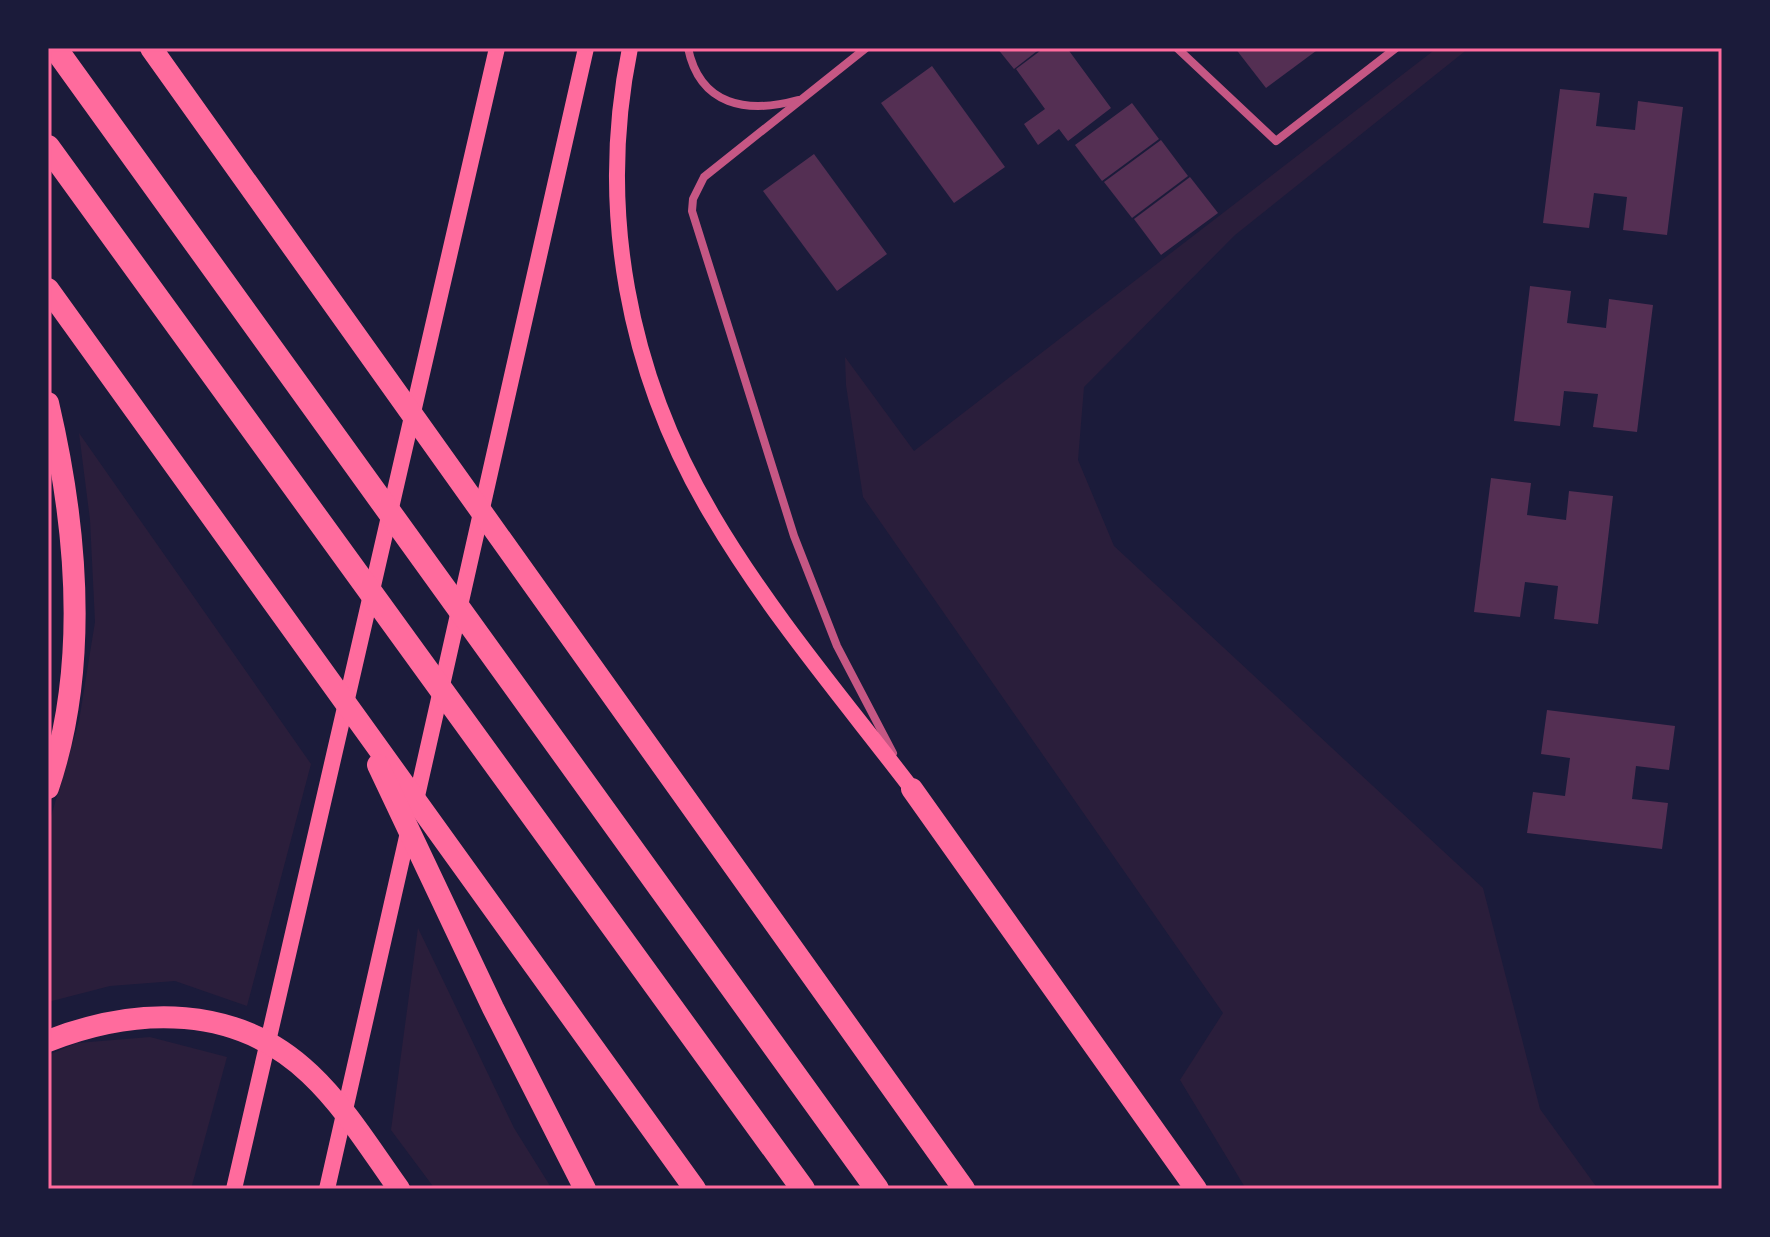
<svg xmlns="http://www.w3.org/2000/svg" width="1770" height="1237" viewBox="0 0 1770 1237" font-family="Georgia,serif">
  <rect width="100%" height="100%" fill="#1b1b3a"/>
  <!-- green -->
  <g fill="#2a1e3b">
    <path d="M1437 48H1469L1235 235 1084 387 1078 460 1114 546 1483 888 1540 1109 1598 1189H1246L1180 1080 1223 1013 863 497 846 385 845 357 914 451Z"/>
    <path d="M79 433 311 764 247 1006 175 981 110 986 48 1002V827L79 721 95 622 90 520Z"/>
    <path d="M418 928 514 1128 552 1189H435L391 1130Z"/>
    <path d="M150 1037 227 1057 191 1189H48V1055L77 1043Z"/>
  </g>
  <!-- building -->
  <g fill="#542f53">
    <path d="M997 48H1041L1014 69Z"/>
    <path d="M1044 48H1067L1111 108 1068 141 1059 129 1038 145 1024 124 1045 109 1016 69Z"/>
    <path d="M1235 48H1320L1266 88Z"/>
    <path d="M932 66 1005 167 954 203 881 103Z"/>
    <path d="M1560 89 1600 93 1596 126 1635 130 1638 101 1683 107 1667 235 1623 230 1627 197 1594 193 1589 228 1543 223Z"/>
    <path d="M1132 103 1159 139 1102 181 1075 145Z"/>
    <path d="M1161 140 1188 176 1132 218 1104 182Z"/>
    <path d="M814 154 887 254 837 291 763 191Z"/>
    <path d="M1190 177 1218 213 1161 255 1134 219Z"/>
    <path d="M1530 286 1571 291 1567 323 1606 328 1609 299 1653 305 1637 432 1593 427 1598 394 1564 391 1560 426 1514 421Z"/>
    <path d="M1491 478 1531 483 1527 515 1566 520 1569 491 1613 496 1598 624 1554 619 1558 586 1525 582 1520 617 1474 612Z"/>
    <path d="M1547 710 1675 726 1669 770 1636 766 1632 799 1668 803 1662 849 1527 833 1533 792 1565 796 1570 758 1541 754Z"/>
  </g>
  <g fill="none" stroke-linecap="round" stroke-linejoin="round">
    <!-- minor -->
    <g stroke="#c65784" stroke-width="8">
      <path d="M688 48C700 106 747 114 798 100"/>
      <path d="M866 48 704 177 693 199 692 211 794 536 837 646 893 753"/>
      <path d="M1177 48 1276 141 1396 48"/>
    </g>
    <!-- secondary -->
    <g stroke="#ff6b9d" stroke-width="16">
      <path d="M630 48C597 209 628 374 712 515 769 612 844 700 912 789"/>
      <path d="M415 805 586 48"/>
      <path d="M234 1189 497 48"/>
      <path d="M327 1189 409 828"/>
    </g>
    <!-- trunk -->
    <g stroke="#ff6b9d" stroke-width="22">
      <path d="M151 48 964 1189"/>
      <path d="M48 289 695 1189"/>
      <path d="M48 403C77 527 89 667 48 788"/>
      <path d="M378 765 493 1008 585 1189"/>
      <path d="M912 789 1196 1189"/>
      <path d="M48 1041C137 1006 237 1004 310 1074 345 1107 371 1150 399 1189"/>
    </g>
    <!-- motorway -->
    <g stroke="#ff6b9d" stroke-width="24">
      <path d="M55 48 877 1189"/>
      <path d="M48 147 803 1189"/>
    </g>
  </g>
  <!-- border -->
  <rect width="1770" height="1237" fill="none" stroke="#1b1b3a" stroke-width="100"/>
  <rect x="50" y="50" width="1670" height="1137" fill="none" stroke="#ff6b9d" stroke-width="3"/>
</svg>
